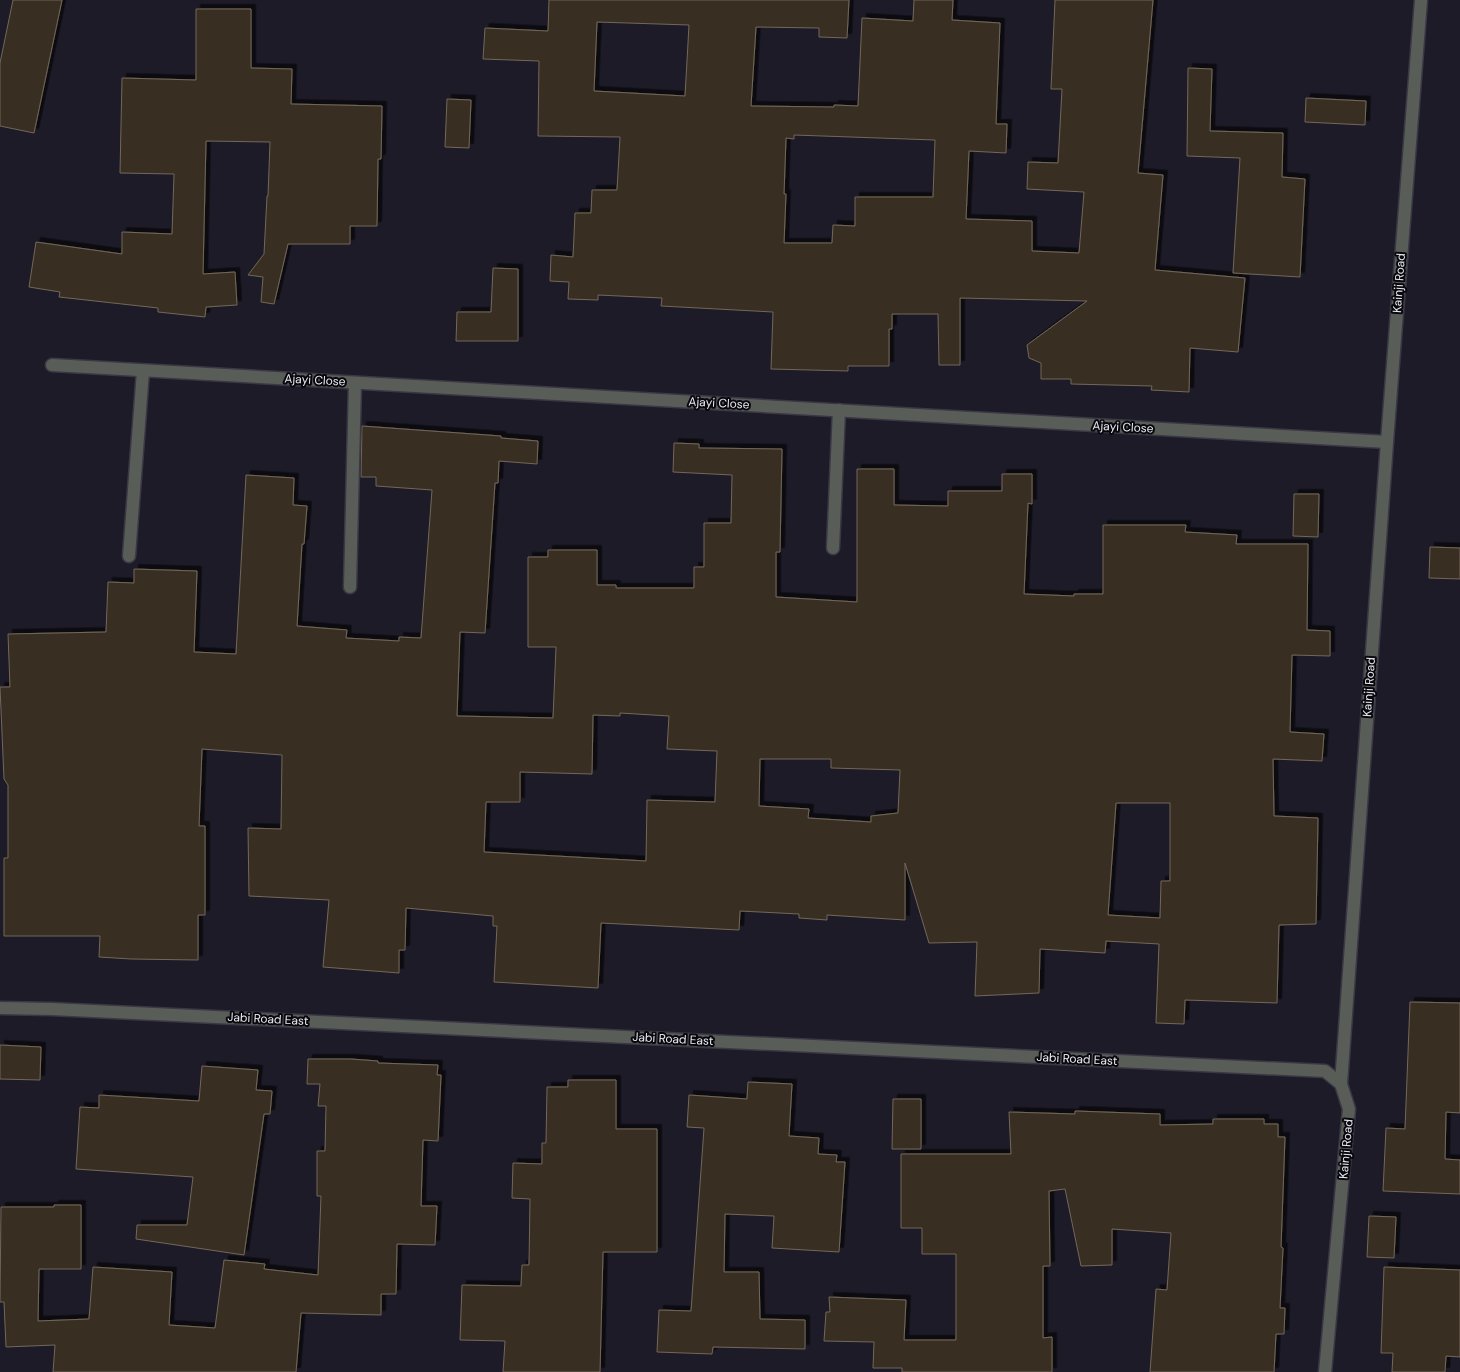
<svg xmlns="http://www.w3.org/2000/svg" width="1460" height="1372" viewBox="0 0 1460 1372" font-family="'DM Sans',sans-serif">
  <defs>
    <filter id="shadow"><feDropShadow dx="4.5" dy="-4.5" stdDeviation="0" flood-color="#0009"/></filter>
  </defs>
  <rect width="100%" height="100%" fill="#1d1b28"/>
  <!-- building -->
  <g fill="#392f23" stroke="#736759" fill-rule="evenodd" filter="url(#shadow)">
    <path d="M13 0H62L34 133 0 126V63Z"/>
    <path d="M549 0H849L847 38 819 37V28L756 27 751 106 834 107V105L858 106 862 18 913 21 914 0H953L952 20 1000 23 996 124H1007L1006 153 969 151 966 219 1032 221V251L1079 253 1084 192 1027 189 1028 162 1058 163 1062 89H1051L1055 0H1153L1138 173 1163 175 1155 270 1245 278 1238 352 1190 348 1189 392 1151 390 1152 386 1071 384V379H1041V363L1029 358 1027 345 1087 301 960 298V365H939L938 314H892V329H889V366H848V371L771 369 773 312 661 306 662 298 598 295V300L568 299 569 282 550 281 551 255 573 257 575 213H591L592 190H617L620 137 538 136 539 61 483 59 485 28 548 31ZM597 22 689 25 685 96 594 91ZM794 135 935 140 933 197H855V226L833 225 832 243H784L786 194H784L786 138 794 139Z"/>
    <path d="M196 9H251V68L292 69 291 104 382 106 381 159H378L377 226H350V244H288L274 304 261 302 263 277 248 275 264 254 267 196H268L270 142 206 141 203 274 235 272 237 305 206 307 205 317 158 312V308L59 297 60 292 29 287 36 242 122 254V232L172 234 174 174 120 173 122 78 196 80Z"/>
    <path d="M1188 68 1212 69 1210 131 1283 133 1282 177 1305 179 1300 277 1233 273 1240 158 1187 156Z"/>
    <path d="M1306 98 1366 101 1365 125 1305 122Z"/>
    <path d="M447 99 471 100 469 148 445 147Z"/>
    <path d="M493 268 518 269V341H456L457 312H491Z"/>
    <path d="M362 426 501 436V438L538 441 537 464 499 461 498 483H495L485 633 460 632 457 716 553 718 556 647H528V557H548V550H597V585H616V588H694V567H704V523H731L732 475 673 472 674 443 699 444V448L782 449 780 552H776V597L857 602V469H894V505L948 506V491H1002V474H1032V504L1028 503 1024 594 1074 596V594H1103V525H1186L1185 532 1237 535 1236 544H1308L1307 630 1330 631V656L1292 655 1290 732 1324 734 1322 761 1273 759 1274 816 1318 818 1316 924 1279 925 1277 1003 1185 1000 1184 1024 1156 1023 1159 944 1106 941 1105 953 1040 949 1039 993 975 996 977 942 929 943 905 863V920L827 915V920L799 918V914L740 911 739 930 601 923 598 988 494 982 497 926H493V916L406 908 405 950H399V973L323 967 329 900 249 896 248 828 281 829 282 755 202 749 199 826H205V915H198V960L131 959 99 957 100 936H4V858H8V785L4 779 0 687H10L8 634 106 632 108 582 134 583V569L197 571 194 652 236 654 246 475 294 478 293 505 307 506 304 544H302L297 626 347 630 346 638 399 641V637L421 638 432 490 376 486V477H361ZM620 713 669 716 667 749 717 751 715 802 647 800 646 861 484 852 486 802H520V772L592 774 593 715 620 716ZM760 759H831V768L900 770 898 813 871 816V822L808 818 809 809 759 806ZM1116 803H1170V881H1161L1160 918 1108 915Z"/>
    <path d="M1294 494H1319L1318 537 1293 536Z"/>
    <path d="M1430 547 1460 548V579L1429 578Z"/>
    <path d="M1410 1002 1460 1003V1113L1446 1112 1445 1159 1460 1160V1194L1383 1191 1386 1128 1405 1129Z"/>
    <path d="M0 1045 41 1047 40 1080 0 1079Z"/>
    <path d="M308 1059H351L378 1061V1063L438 1065 437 1075H441L438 1141 423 1140 421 1206H437L435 1245 397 1244 396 1294H381V1315L301 1313 296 1372H53L55 1345 6 1347 4 1302H0L1 1207H54V1205H81V1269H39L38 1321 89 1319 93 1267 172 1272 169 1325 215 1328 224 1260 265 1264 264 1269 318 1275 321 1196H317V1151H325L326 1106H318L320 1084H307Z"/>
    <path d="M202 1066 258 1070 256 1090 272 1091 270 1114H264L244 1255 136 1239 137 1225H187L193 1177 76 1169 80 1107 99 1108V1095L199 1101Z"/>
    <path d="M568 1080H616V1129H657V1252H603L600 1372H503L505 1341 460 1340 462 1285 521 1286 522 1265H529L530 1199 512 1198 513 1163 542 1164V1143H546L547 1087H568Z"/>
    <path d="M748 1082 792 1084 789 1136 819 1138 818 1154 837 1155 836 1162H845L839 1252 772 1248 774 1216 725 1214 724 1272H759L760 1319 805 1320V1349L713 1347 712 1354 657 1352 659 1310 691 1311 704 1128 687 1127 689 1095 747 1099Z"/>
    <path d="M893 1099H921V1149H892Z"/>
    <path d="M1075 1111 1160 1114V1125L1213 1124V1119H1264V1124H1278V1137H1285L1281 1247 1283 1248 1280 1308H1285L1284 1334H1276L1274 1372H1150L1156 1289 1167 1290 1171 1233 1112 1229V1265L1081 1266 1065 1189 1049 1191 1050 1266H1043V1338L1052 1337V1372H902V1368H873L874 1342 824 1341 826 1312H830L829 1297 906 1300 904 1340H956V1254H922V1228H901V1154H1011L1009 1112 1075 1114Z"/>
    <path d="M1369 1216 1396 1217 1394 1258 1367 1257Z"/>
    <path d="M1384 1267 1460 1270V1357L1446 1356 1445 1372H1392L1393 1353H1381Z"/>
  </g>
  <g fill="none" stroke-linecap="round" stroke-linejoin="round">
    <!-- lane casing -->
    <g stroke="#3a3844" stroke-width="15">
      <g id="lane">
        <path d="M833 548 839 410"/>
        <path d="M129 556 143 371"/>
        <path d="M350 587 355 383"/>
      </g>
    </g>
    <!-- street casing -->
    <g stroke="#3a3844" stroke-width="15">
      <g id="street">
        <path d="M52 365 1387 442"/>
        <path d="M0 1008 52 1009 1325 1071 1341 1084"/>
        <path d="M1325 1372 1349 1109 1341 1084 1387 442 1421 0"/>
      </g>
    </g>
    <!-- lane -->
    <use href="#lane" stroke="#585d58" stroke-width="12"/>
    <!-- street -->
    <use href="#street" stroke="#585d58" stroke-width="12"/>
  </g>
  <g text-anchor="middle" stroke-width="4" stroke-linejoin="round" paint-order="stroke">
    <!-- street labels -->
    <g font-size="12" fill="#e9e8f2" stroke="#07070c">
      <text transform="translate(1399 283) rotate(-86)" y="4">Kainji Road</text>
      <text transform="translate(315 380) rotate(3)" y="4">Ajayi Close</text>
      <text transform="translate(719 403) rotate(3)" y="4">Ajayi Close</text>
      <text transform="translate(1123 427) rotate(3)" y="4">Ajayi Close</text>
      <text transform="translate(1369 687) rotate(-86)" y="4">Kainji Road</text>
      <text transform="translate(268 1019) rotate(3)" y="4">Jabi Road East</text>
      <text transform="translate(673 1039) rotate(3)" y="4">Jabi Road East</text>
      <text transform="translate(1077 1059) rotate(3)" y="4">Jabi Road East</text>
      <text transform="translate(1346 1149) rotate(-85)" y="4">Kainji Road</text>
    </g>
  </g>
</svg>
